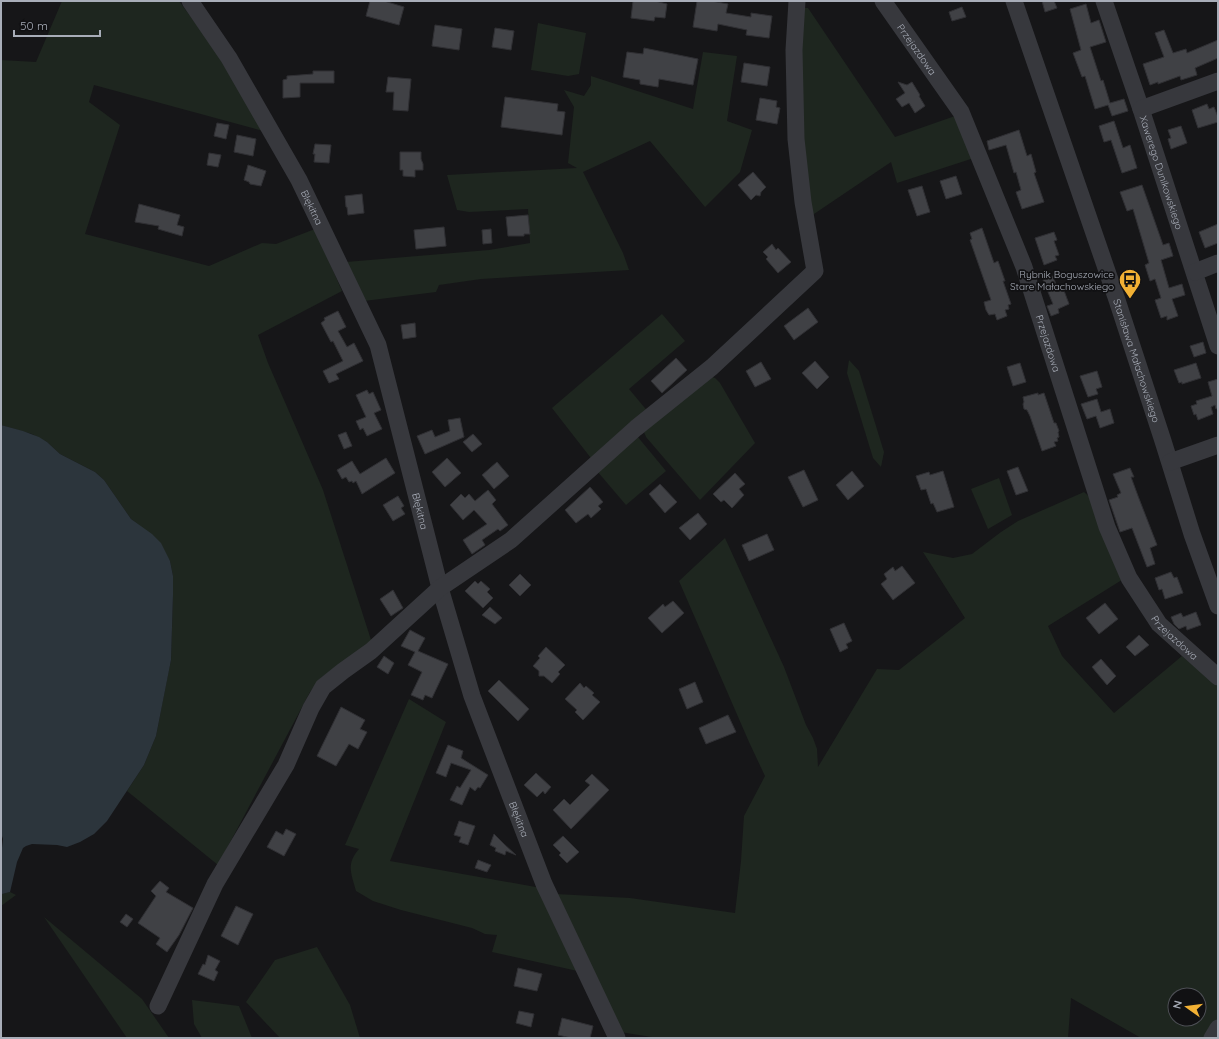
<svg xmlns="http://www.w3.org/2000/svg" width="1219" height="1039" viewBox="0 0 1219 1039" font-family="Quicksand,sans-serif">
  <rect width="100%" height="100%" fill="#161618"/>
  <!-- green -->
  <g fill="#1e261f" fill-rule="evenodd">
    <path d="M62 1H179L212 45 263 131 94 85 89 102 120 125 85 234 209 266 262 243 276 244 315 229 342 291 258 335 268 363 323 490 372 643 322 677 310 692 218 865 127 791 144 765 156 736 168 674 171 660 173 595V576L170 561 140 526 131 519 104 480 95 472 60 454 47 442 32 434 1 425V60L36 62Z"/>
    <path d="M803 8H808L895 137 955 116 974 158 897 183 891 162 811 216 799 137Z"/>
    <path d="M538 23 586 33 579 74 568 76 531 70Z"/>
    <path d="M703 52 737 56 727 121 752 130 740 172 705 207 650 141 583 172 623 253 629 270 481 279 439 285 436 292 364 301 346 262 489 250 530 243 528 209 469 212 457 210 447 175 577 168 568 163 574 107 564 90 584 96 591 85V76L693 109Z"/>
    <path d="M662 314 685 341 629 389 649 413 594 462 552 408Z"/>
    <path d="M849 360 859 371 884 452 881 467 873 458 847 373Z"/>
    <path d="M710 376 715 378 720 383 755 443 700 500 646 437 644 432Z"/>
    <path d="M637 436 666 471 626 505 597 471Z"/>
    <path d="M999 478 1012 515 988 529 971 489Z"/>
    <path d="M1084 492 1092 499 1125 578 1048 626 1062 656 1114 713 1182 656 1218 686V1026L1210 1038H1141L1071 998 1068 1038H658L620 1032 556 894 630 898 735 913 741 861 744 816 765 776 749 742 679 581 725 538 784 667 806 725 813 738 817 749 818 767 877 669 899 670 965 618 923 552 953 558 972 554 1001 532 1018 521ZM1175 995H1199V1019H1175Z"/>
    <path d="M409 699 446 722 390 861 541 888 582 972 492 952 497 935 485 934 472 928 401 910 373 901 356 891C351 873 346 864 359 849L345 845Z"/>
    <path d="M10 892 16 895 1 906V894Z"/>
    <path d="M44 917 142 999 169 1038H127Z"/>
    <path d="M317 947 350 1005 360 1038H280L246 1002 275 960Z"/>
    <path d="M192 1000 239 1006 252 1038H202L194 1024Z"/>
  </g>
  <!-- water -->
  <path fill="#2c353c" d="M1 425 23 431 39 437 47 442 60 454 95 472 104 480 131 519 152 534 161 543 170 561 173 576V595L171 660 156 736 144 765 107 821 94 834 80 842 67 847 57 845 32 844 26 846 23 848 17 862 10 892 2 894 1 856 3 839 1 833Z"/>
  <!-- building -->
  <g fill="#404145" stroke="#303034">
    <path d="M370 1H384L404 7 399 25 366 16Z"/>
    <path d="M633 1H655L667 4 665 18 655 17 654 21 631 18Z"/>
    <path d="M697 1H711L728 4 726 13 751 17V13L772 16 769 38 746 35 747 30 718 24 717 31 693 27Z"/>
    <path d="M1042 1H1054L1057 8 1045 12Z"/>
    <path d="M1086 4 1091 23 1099 20 1106 42 1090 47 1101 81 1103 80 1110 103 1124 99 1128 111 1112 116 1108 105 1095 109 1085 76 1082 77 1073 53 1081 50 1070 9Z"/>
    <path d="M962 7 966 17 952 21 949 12Z"/>
    <path d="M435 25 462 29 459 50 432 46Z"/>
    <path d="M495 28 514 31 511 50 492 47Z"/>
    <path d="M1164 30 1173 53 1186 49 1187 53 1218 40V58L1195 68 1197 75 1181 80 1180 76 1158 84V82L1150 85 1143 64 1164 57 1155 33Z"/>
    <path d="M644 48 698 59 693 85 659 79 658 87 640 84V80L623 77 627 52 643 54Z"/>
    <path d="M744 63 770 67 767 86 741 82Z"/>
    <path d="M313 71H334V83H300V97L283 98V80L287 79V76L313 74Z"/>
    <path d="M388 77 411 79 408 111 393 110 394 92H386Z"/>
    <path d="M898 82 907 85 912 82 920 95 919 96 925 106 915 113 909 103 902 107 896 99 905 93Z"/>
    <path d="M505 97 558 104 557 111 565 112 562 135 501 127Z"/>
    <path d="M760 98 777 101 776 107 780 108 777 124 756 120Z"/>
    <path d="M1207 104 1209 109 1214 107 1218 117V122L1198 128 1192 110Z"/>
    <path d="M1114 121 1123 148 1130 145 1137 168 1122 173 1111 140 1104 142 1099 126Z"/>
    <path d="M217 123 229 125 226 139 214 136Z"/>
    <path d="M1181 126 1187 143 1171 149 1168 139 1171 138 1168 130Z"/>
    <path d="M1019 130 1027 156 1031 154 1036 172 1034 173 1044 202 1022 209 1016 192 1021 190 1016 172 1014 173 1006 145 989 150 987 141Z"/>
    <path d="M237 135 256 139 253 156 234 152Z"/>
    <path d="M315 144 331 145 329 163 314 162 315 154H313Z"/>
    <path d="M400 152H421V159L423 164V170H415V177L403 176V170H400Z"/>
    <path d="M209 153 221 155 218 167 207 165Z"/>
    <path d="M248 165 266 171 261 186 250 184 249 182 244 180Z"/>
    <path d="M753 172 766 187 761 192 760 196 756 195 751 200 738 185Z"/>
    <path d="M956 176 962 194 946 199 940 181Z"/>
    <path d="M1142 185 1163 245 1169 243 1173 256 1161 260 1169 288 1182 284 1185 295 1172 299 1178 316 1167 320V316L1161 318 1155 300 1161 298 1155 279 1150 281 1145 265 1149 263 1133 209 1127 211 1120 192Z"/>
    <path d="M922 186 930 212 917 216 908 190Z"/>
    <path d="M362 194 364 213 348 215 347 207H346L345 196Z"/>
    <path d="M139 204 180 215 177 225 184 227 182 236 158 229 159 226 135 222Z"/>
    <path d="M528 215 530 234H524V236H508L506 217Z"/>
    <path d="M1218 224V243L1205 248 1199 232Z"/>
    <path d="M444 227 446 246 416 249 414 230Z"/>
    <path d="M982 228 994 263 998 261 1005 281H1003L1011 304 1008 305 1009 309 1005 310 1007 316 997 320 995 314 989 315 986 310 984 302 991 300 970 240 972 239 970 233Z"/>
    <path d="M491 229 492 243 483 244 482 230Z"/>
    <path d="M1054 232 1057 240 1054 241 1059 255 1055 256 1057 260 1044 265 1035 238Z"/>
    <path d="M772 244 776 250 778 248 791 262 778 273 766 259 768 257 763 252Z"/>
    <path d="M1053 276 1058 290 1063 288 1069 304 1058 309 1059 313 1051 316 1047 306 1053 304 1043 280Z"/>
    <path d="M808 308 818 322 794 340 784 326Z"/>
    <path d="M338 311 346 327 338 331 347 347 354 343 363 361 336 374 339 379 329 383 323 371 343 361 333 341 331 342 321 323 325 320 324 318Z"/>
    <path d="M415 323 416 337 403 339 401 325Z"/>
    <path d="M1203 342 1206 353 1194 357 1190 346Z"/>
    <path d="M676 358 687 370 662 393 651 381Z"/>
    <path d="M815 361 829 377 817 389 802 373Z"/>
    <path d="M761 362 771 379 755 387 746 371Z"/>
    <path d="M1020 363 1026 382 1013 386 1007 367Z"/>
    <path d="M1196 363 1201 378 1182 384V382L1179 383 1174 370Z"/>
    <path d="M1097 371 1102 387 1096 389 1098 394 1088 397 1080 376Z"/>
    <path d="M1218 379V408L1216 409 1215 405 1211 407 1213 414 1198 420 1196 414 1194 415 1191 406 1197 404 1196 401 1212 396 1208 382Z"/>
    <path d="M367 390 369 394 373 392 381 410 374 413 382 429 367 436 363 428 360 430 356 421 366 417 356 395Z"/>
    <path d="M1038 393V395L1044 393 1054 423H1056L1059 431 1058 432 1059 437 1057 438 1058 441 1054 442 1056 446 1042 451 1030 416 1027 410 1024 409 1023 404 1024 402 1023 397Z"/>
    <path d="M1097 399 1101 412 1110 409 1114 423 1100 428 1096 416 1087 419 1081 404Z"/>
    <path d="M460 418 464 437 425 454 417 436 432 430 435 437 450 431 448 420Z"/>
    <path d="M346 432 352 446 344 449 338 435Z"/>
    <path d="M473 434 482 444 472 452 463 442Z"/>
    <path d="M386 458 395 473 362 494 356 481 353 483 352 481 349 482 346 477 342 479 337 470 352 461 360 474Z"/>
    <path d="M447 458 461 473 445 487 432 472Z"/>
    <path d="M497 462 509 476 494 489 482 475Z"/>
    <path d="M1018 467 1028 491 1016 495 1007 471Z"/>
    <path d="M1130 468 1134 477H1131L1138 496 1157 545 1150 548 1155 564 1147 567 1132 528 1120 532 1109 500 1118 497 1117 495 1121 493 1113 474Z"/>
    <path d="M804 470 818 500 803 507 788 477Z"/>
    <path d="M852 471 864 486 848 500 836 485Z"/>
    <path d="M943 471 954 507 937 512 933 503 931 504 926 489 921 490 916 476 929 472 930 475Z"/>
    <path d="M735 473 745 484 739 489 744 495 732 508 724 500 721 502 713 494Z"/>
    <path d="M660 484 677 502 665 513 649 494Z"/>
    <path d="M590 487 603 502 598 506 601 509 591 518 588 514 576 523 565 510Z"/>
    <path d="M488 490 496 500 492 504 508 525 500 531 498 529 482 540 485 545 472 554 463 540 487 524 474 510 463 520 450 505 461 494 465 498 469 494 475 501Z"/>
    <path d="M398 496 404 506 401 508 405 514 393 521 383 505Z"/>
    <path d="M698 513 707 524 690 540 679 528Z"/>
    <path d="M767 534 774 550 749 561 742 545Z"/>
    <path d="M902 566 915 583 893 600 881 584 887 579 884 574 893 567 895 571Z"/>
    <path d="M1171 572 1174 578 1177 577 1183 593 1165 599 1162 589 1159 590 1155 578Z"/>
    <path d="M520 574 531 585 520 596 509 585Z"/>
    <path d="M475 581 478 584 481 581 490 589 487 592 493 598 483 608 465 591Z"/>
    <path d="M393 590 403 608 391 616 380 599Z"/>
    <path d="M673 601 684 613 662 633 648 618 663 604 665 607Z"/>
    <path d="M1105 603 1118 619 1099 634 1086 618Z"/>
    <path d="M490 607 502 618 495 624 482 615Z"/>
    <path d="M1196 612 1201 625 1187 630 1186 626 1179 629 1174 624 1171 617 1181 613 1183 617Z"/>
    <path d="M844 623 852 641 846 644 848 648 840 652 830 629Z"/>
    <path d="M410 630 425 638 418 651 448 664 432 698 425 695 423 700 411 695 422 672 408 665 415 652 401 646Z"/>
    <path d="M1139 635 1149 645 1135 656 1126 647Z"/>
    <path d="M546 647 565 665 558 672 560 674 552 683 544 676H539V671L533 666 540 658 538 656Z"/>
    <path d="M384 656 394 663 388 674 377 667Z"/>
    <path d="M1101 659 1116 676 1107 685 1092 667Z"/>
    <path d="M499 680 529 709 518 721 488 691Z"/>
    <path d="M695 682 703 702 687 709 679 689Z"/>
    <path d="M580 683 584 688 586 686 594 693 592 695 600 702 583 720 575 712 577 710 565 699Z"/>
    <path d="M341 707 365 720 360 729 367 732 358 749 349 744 336 766 317 756Z"/>
    <path d="M728 715 736 732 706 744 699 728Z"/>
    <path d="M448 745 463 751 461 758 488 775 480 788 478 787 475 791 470 787 462 805 450 800 457 786 460 788 471 770 451 763 446 777 436 773Z"/>
    <path d="M536 773 551 787 545 794 543 791 537 797 524 785Z"/>
    <path d="M592 774 609 790 571 829 553 810 564 799 570 805 590 785 585 781Z"/>
    <path d="M459 821 475 826 468 845 459 842 461 837 454 835Z"/>
    <path d="M286 829 296 834 284 856 267 847 276 831 283 835Z"/>
    <path d="M494 834 504 844 516 855 506 851 505 855 495 851 496 848 490 845Z"/>
    <path d="M563 836 579 852 567 863 559 855 561 853 553 845Z"/>
    <path d="M478 860 491 865 487 872 475 868Z"/>
    <path d="M160 881 169 888 166 892 193 908 179 935 167 952 156 944 160 938 138 923 156 896 151 891Z"/>
    <path d="M236 906 253 914 238 945 221 936Z"/>
    <path d="M126 914 133 919 127 927 120 922Z"/>
    <path d="M208 955 220 961 215 970 218 972 214 981 198 974 203 964 205 965Z"/>
    <path d="M518 968 542 974 537 991 514 986Z"/>
    <path d="M519 1011 534 1014 531 1027 516 1023Z"/>
    <path d="M562 1018 593 1026 590 1038H571L558 1035Z"/>
  </g>
  <g fill="none" stroke-linecap="round" stroke-linejoin="round">
    <!-- minor -->
    <g stroke="#37383d" stroke-width="17">
      <path id="s1" d="M190 1 229 58 299 180 378 345 440 588 472 696 544 884 617 1038"/>
      <path id="s2" d="M883 1 961 112 1024 267 1107 527 1129 578 1159 624 1218 677"/>
      <path id="s3" d="M1014 1 1117 300 1163 441 1192 534 1218 606"/>
      <path id="s4" d="M1104 1 1141 109 1218 346"/>
      <path d="M1141 109 1218 81"/>
      <path d="M1195 272 1218 263"/>
      <path d="M1170 462 1218 445"/>
      <path d="M158 1006 215 884 286 765 311 708 323 687 343 671 371 651 440 588 511 540 636 428 712 367 815 271 803 202 796 139 794 50 797 1"/>
      <path d="M1212 1038 1218 1028"/>
    </g>
  </g>
  <!-- icons -->
  <defs>
    <g id="bus-pin" transform="scale(1.15)"><path d="M0 17L-7.5 6A9.5 9.5 0 1 1 7.5 6Z" fill="#f2b134" stroke="#111113"/><path d="M-5-6H5V4H4V6H2V4H-2V6H-4V4H-5ZM-3.5-4V0h7V-4ZM-3.5 1.2v1.5H-2V1.2ZM2 1.2v1.5H3.5V1.2Z" fill="#111"/></g>
  </defs>
  <g fill-rule="evenodd">
    <use href="#bus-pin" x="1130" y="280"/>
  </g>
  <g text-anchor="middle" stroke-width="3.5" stroke-linejoin="round" paint-order="stroke">
    <!-- street labels -->
    <g font-size="10" fill="#a8adb8" stroke="#111113">
      <text dy="4" stroke="none"><textPath href="#s2" startOffset="59">Przejazdowa</textPath></text>
      <text dy="4" stroke="none"><textPath href="#s4" startOffset="181">Xawerego Dunikowskiego</textPath></text>
      <text dy="4" stroke="none"><textPath href="#s1" startOffset="240">Błękitna</textPath></text>
      <text dy="4" stroke="none"><textPath href="#s2" startOffset="383">Przejazdowa</textPath></text>
      <text dy="4" stroke="none"><textPath href="#s3" startOffset="380">Stanisława Małachowskiego</textPath></text>
      <text dy="4" stroke="none"><textPath href="#s1" startOffset="564">Błękitna</textPath></text>
      <text dy="4" stroke="none"><textPath href="#s2" startOffset="707">Przejazdowa</textPath></text>
      <text dy="4" stroke="none"><textPath href="#s1" startOffset="888">Błękitna</textPath></text>
    </g>
    <!-- poi labels -->
    <g font-size="10" fill="#a8adb8" stroke="#111113" text-anchor="end">
      <text x="1114" y="278">Rybnik Boguszowice<tspan x="1114" dy="12">Stare Małachowskiego</tspan></text>
    </g>
  </g>
  <!-- border -->
  <rect width="1219" height="1039" fill="none" stroke="#a8adb8" stroke-width="4"/>
  <!-- north arrow -->
  <g transform="translate(1187 1007) rotate(284)"><circle r="19" fill="#111113" stroke="#4d4f55"/>
  <path d="M0-3L7 15L0 10L-7 15Z" fill="#f2b134"/>
  <text y="-6" font-size="11" font-weight="bold" text-anchor="middle" fill="#a8adb8">N</text>
  </g>
  <!-- scale -->
  <path d="M14 30v6h86v-6" fill="none" stroke="#a8adb8" stroke-width="2"/>
  <text x="20" y="30" font-size="12" fill="#a8adb8" stroke="#111113" stroke-width="3" paint-order="stroke">50 m</text>
</svg>
